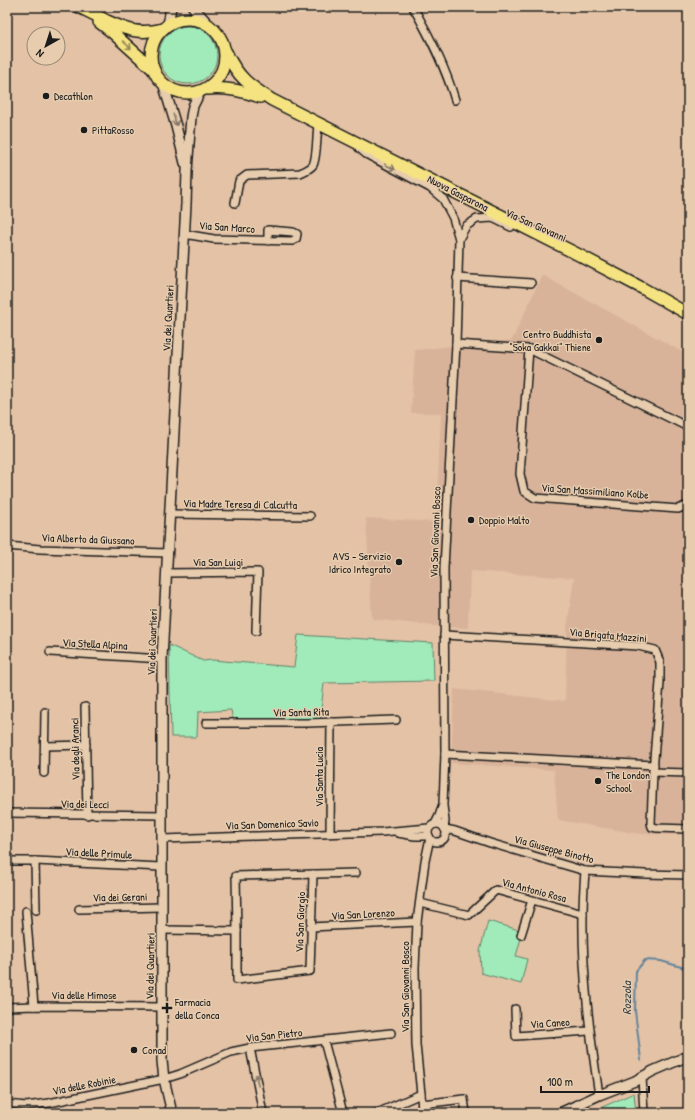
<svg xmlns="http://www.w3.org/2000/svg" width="695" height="1120" viewBox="0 0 695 1120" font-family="'Patrick Hand',sans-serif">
  <rect width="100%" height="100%" fill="#e4c2a6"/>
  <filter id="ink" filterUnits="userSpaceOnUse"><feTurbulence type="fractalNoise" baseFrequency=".025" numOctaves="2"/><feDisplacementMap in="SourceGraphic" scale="8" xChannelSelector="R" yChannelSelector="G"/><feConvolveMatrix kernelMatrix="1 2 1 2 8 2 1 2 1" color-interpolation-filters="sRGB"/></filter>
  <g filter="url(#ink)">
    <!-- built -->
    <path fill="#d8b39a" d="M542 275 688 355V835L640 834 558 820 554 770 451 763 454 689 565 701 567 628 574 578 470 571 468 628 435 626 372 619 366 518 436 522 441 413H411L415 350 512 340Z"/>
    <!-- green -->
    <g fill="#a1eab9" stroke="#5e836a">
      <circle cx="188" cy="55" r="29"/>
      <path d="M298 635 433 643 434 681 324 683 320 719 233 721 231 710 198 712 197 737H171L169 645 203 661 212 660 294 667Z"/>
      <path d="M488 921 519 930 517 937 521 938 516 956 527 959 521 984 481 973 480 951Z"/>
      <path d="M634 1093 636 1113H589Z"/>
    </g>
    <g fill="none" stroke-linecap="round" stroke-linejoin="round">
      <!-- stream -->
      <path stroke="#63849c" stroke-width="2" d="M641 1060 635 1011 636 971 645 960 661 961 688 969"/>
      <!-- street casing -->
      <g stroke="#1c1c1c" stroke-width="10">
        <g id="street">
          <path d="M413 7C430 37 445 66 455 100"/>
          <path d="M359 148 366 154 430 188 443 199 453 218 459 239 456 344 444 568 445 754 443 804 439 816 435 824"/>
          <path d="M235 203 239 181 247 175 300 173C305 171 310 169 313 165 317 158 317 132 318 123"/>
          <path d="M184 234 214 239 292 241 296 239 297 234 293 232 268 230V241"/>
          <path d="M459 239 466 226 477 219 493 218 511 227"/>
          <path d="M457 278 531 283"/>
          <path d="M456 344 529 349 688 427"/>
          <path d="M529 349 520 474 524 491 535 498 678 509 688 505"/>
          <path d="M170 514 310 516"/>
          <path d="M7 546 40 549 167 553"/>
          <path d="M167 573 258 572 256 631"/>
          <path d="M444 635 638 646 655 650 660 662V682L653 772 651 823 652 827 657 828 688 829"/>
          <path d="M50 652 162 659"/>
          <path d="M85 707 87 815"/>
          <path d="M206 723H307L396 720"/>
          <path d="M45 746 86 745"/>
          <path d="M445 754 654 765"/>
          <path d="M653 772 688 773"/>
          <path d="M44 773 45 712"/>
          <path d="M443 806 445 821 444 828"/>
          <path d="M7 813 162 815"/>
          <circle cx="437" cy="833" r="9"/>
          <path d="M445 829 455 831 490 843 585 871 645 874 688 875"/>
          <path d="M330 833 331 722"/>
          <path d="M398 833 415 836H429"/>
          <path d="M162 839 382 832 429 828"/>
          <path d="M7 861H35L161 867"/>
          <path d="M35 861 36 910"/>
          <path d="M585 871C584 885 583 900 583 914 582 975 590 1035 599 1095"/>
          <path d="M420 903 469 915 496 890 583 914"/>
          <path d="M79 909 162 907"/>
          <path d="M26 911 34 1006"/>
          <path d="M310 927 417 922"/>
          <path d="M163 930 237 931V980L310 971 313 874"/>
          <path d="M237 931 236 876 356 873"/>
          <path d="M521 935 532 900"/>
          <path d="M7 1007 34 1006 161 1007"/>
          <path d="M515 1009 516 1036 589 1031"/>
          <path d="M324 1041 343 1113"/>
          <path d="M250 1048 263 1113"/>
          <path d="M642 1077 644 1113"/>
          <path d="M7 1104 26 1106 49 1103 164 1079 180 1074 231 1052 250 1048 391 1033"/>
          <path d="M422 1104 464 1099 466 1113"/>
          <path d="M377 1113 421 1094"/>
          <path d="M422 1113 421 1094 416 1045 415 968 417 922 425 861 430 838"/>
        </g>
      </g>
      <!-- secondary casing -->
      <g stroke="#1c1c1c" stroke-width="12">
        <g id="secondary">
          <path d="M193 7 211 27"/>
          <path d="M168 25 171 7"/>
          <path d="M163 83 176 126 185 163"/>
          <path d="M172 1113 164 1079 162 1061V659L186 204 187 171 191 117 193 106 200 92"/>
          <path d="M560 1113 599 1095 635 1081 653 1071 688 1056"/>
        </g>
      </g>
      <!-- primary casing -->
      <g stroke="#1c1c1c" stroke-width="14">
        <g id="primary">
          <path d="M79 7C88 12 98 16 107 21 127 30 140 35 163 29"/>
          <circle cx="188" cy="56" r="37"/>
          <path d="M99 22 113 33 154 70"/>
          <path d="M226 52C238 78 249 85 272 100L579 255 642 288 688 314"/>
          <path d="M208 89C226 87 243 91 260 97"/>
        </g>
      </g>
      <!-- street -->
      <use href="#street" stroke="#e7ccae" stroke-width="7"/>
      <!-- secondary -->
      <use href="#secondary" stroke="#e7ccae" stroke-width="9"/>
      <!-- primary -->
      <use href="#primary" stroke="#f5e382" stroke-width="11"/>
    </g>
    <!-- one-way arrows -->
    <defs><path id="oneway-shaft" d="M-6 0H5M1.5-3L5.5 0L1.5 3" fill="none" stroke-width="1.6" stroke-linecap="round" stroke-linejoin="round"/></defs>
    <use stroke="#938954" href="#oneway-shaft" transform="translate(127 45) rotate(43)"/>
    <g stroke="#827465">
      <use href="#oneway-shaft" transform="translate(175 120) rotate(73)"/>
      <use href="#oneway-shaft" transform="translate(390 167) rotate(28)"/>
      <use href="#oneway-shaft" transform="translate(257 1080) rotate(-102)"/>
    </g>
  </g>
  <!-- markers -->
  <g fill="#1c1c1c" stroke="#e7ccae" stroke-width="1.5">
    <circle cx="46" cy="96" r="4"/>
    <circle cx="84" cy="130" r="4"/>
    <circle cx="599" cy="340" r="4"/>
    <circle cx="471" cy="520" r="4"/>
    <circle cx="399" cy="562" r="4"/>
    <circle cx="598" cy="781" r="4"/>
    <path d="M165 1002h4v4h4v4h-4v4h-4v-4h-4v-4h4z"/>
    <circle cx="134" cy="1050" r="4"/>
  </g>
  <g text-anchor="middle" stroke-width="3" stroke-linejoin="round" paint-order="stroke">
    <!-- poi labels -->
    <g font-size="11" fill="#1c1c1c" stroke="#e7ccae" text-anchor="start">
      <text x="54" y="100">Decathlon</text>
      <text x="92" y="134">PittaRosso</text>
      <text x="591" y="338" text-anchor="end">Centro Buddhista<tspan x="591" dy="13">"Soka Gakkai" Thiene</tspan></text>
      <text x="479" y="524">Doppio Malto</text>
      <text x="391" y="560" text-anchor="end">AVS - Servizio<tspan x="391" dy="13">Idrico Integrato</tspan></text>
      <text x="606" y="779">The London<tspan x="606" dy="13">School</tspan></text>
      <text x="175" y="1006">Farmacia<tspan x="175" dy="13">della Conca</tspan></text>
      <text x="142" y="1054">Conad</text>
    </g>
    <!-- street labels -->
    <g font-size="11" fill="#1c1c1c" stroke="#e7ccae">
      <text transform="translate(458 193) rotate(27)" y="4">Nuova Gasparona</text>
      <text transform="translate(536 225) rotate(24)" y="4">Via San Giovanni</text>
      <text transform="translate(227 227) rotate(4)" y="4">Via San Marco</text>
      <text transform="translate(168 318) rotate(-87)" y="4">Via dei Quartieri</text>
      <text transform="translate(595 491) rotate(4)" y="4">Via San Massimiliano Kolbe</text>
      <text transform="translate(240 504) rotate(1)" y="4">Via Madre Teresa di Calcutta</text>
      <text transform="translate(435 532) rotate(-88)" y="4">Via San Giovanni Bosco</text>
      <text transform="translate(88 539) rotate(2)" y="4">Via Alberto da Giussano</text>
      <text x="218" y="566">Via San Luigi</text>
      <text transform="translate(608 635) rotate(5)" y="4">Via Brigata Mazzini</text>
      <text transform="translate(152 642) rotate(-88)" y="4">Via dei Quartieri</text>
      <text transform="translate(95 644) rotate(3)" y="4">Via Stella Alpina</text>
      <text transform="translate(301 712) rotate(-1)" y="4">Via Santa Rita</text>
      <text transform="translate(75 749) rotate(-91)" y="4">Via degli Aranci</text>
      <text transform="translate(319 777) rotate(-90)" y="4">Via Santa Lucia</text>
      <text transform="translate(85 804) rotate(1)" y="4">Via dei Lecci</text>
      <text transform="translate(272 824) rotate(-2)" y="4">Via San Domenico Savio</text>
      <text transform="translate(554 849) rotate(15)" y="4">Via Giuseppe Binotto</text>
      <text transform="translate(99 853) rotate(3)" y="4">Via delle Primule</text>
      <text transform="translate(534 890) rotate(15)" y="4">Via Antonio Rosa</text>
      <text transform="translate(120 897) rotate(-1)" y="4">Via dei Gerani</text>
      <text transform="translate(363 914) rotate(-3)" y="4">Via San Lorenzo</text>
      <text transform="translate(300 922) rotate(-88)" y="4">Via San Giorgio</text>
      <text transform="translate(150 966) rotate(-89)" y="4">Via dei Quartieri</text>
      <text transform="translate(405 987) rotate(-90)" y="4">Via San Giovanni Bosco</text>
      <text x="84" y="999">Via delle Mimose</text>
      <text transform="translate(550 1023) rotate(-4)" y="4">Via Caneo</text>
      <text transform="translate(274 1035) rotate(-6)" y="4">Via San Pietro</text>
      <text transform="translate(84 1085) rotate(-11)" y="4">Via delle Robinie</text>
    </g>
    <!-- water labels -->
    <g font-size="12" font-style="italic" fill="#343f47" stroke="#e7ccae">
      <text transform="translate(627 998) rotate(-90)" y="4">Rozzola</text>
    </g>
  </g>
  <!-- margin -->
  <rect width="695" height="1120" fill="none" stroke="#e7ccae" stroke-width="24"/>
  <rect x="12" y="12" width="671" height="1096" fill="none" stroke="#1c1c1c" stroke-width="1.5" filter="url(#ink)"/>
  <!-- north arrow -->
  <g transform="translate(46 46) rotate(219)"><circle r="19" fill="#e7ccae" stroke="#968674"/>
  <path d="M0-3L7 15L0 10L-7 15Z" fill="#1c1c1c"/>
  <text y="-6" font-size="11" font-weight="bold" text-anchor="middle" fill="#1c1c1c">N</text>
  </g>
  <!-- scale -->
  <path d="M541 1086v6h108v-6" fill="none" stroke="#1c1c1c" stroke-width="2"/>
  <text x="547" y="1086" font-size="12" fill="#1c1c1c" stroke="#e7ccae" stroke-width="3" paint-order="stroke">100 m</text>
</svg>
